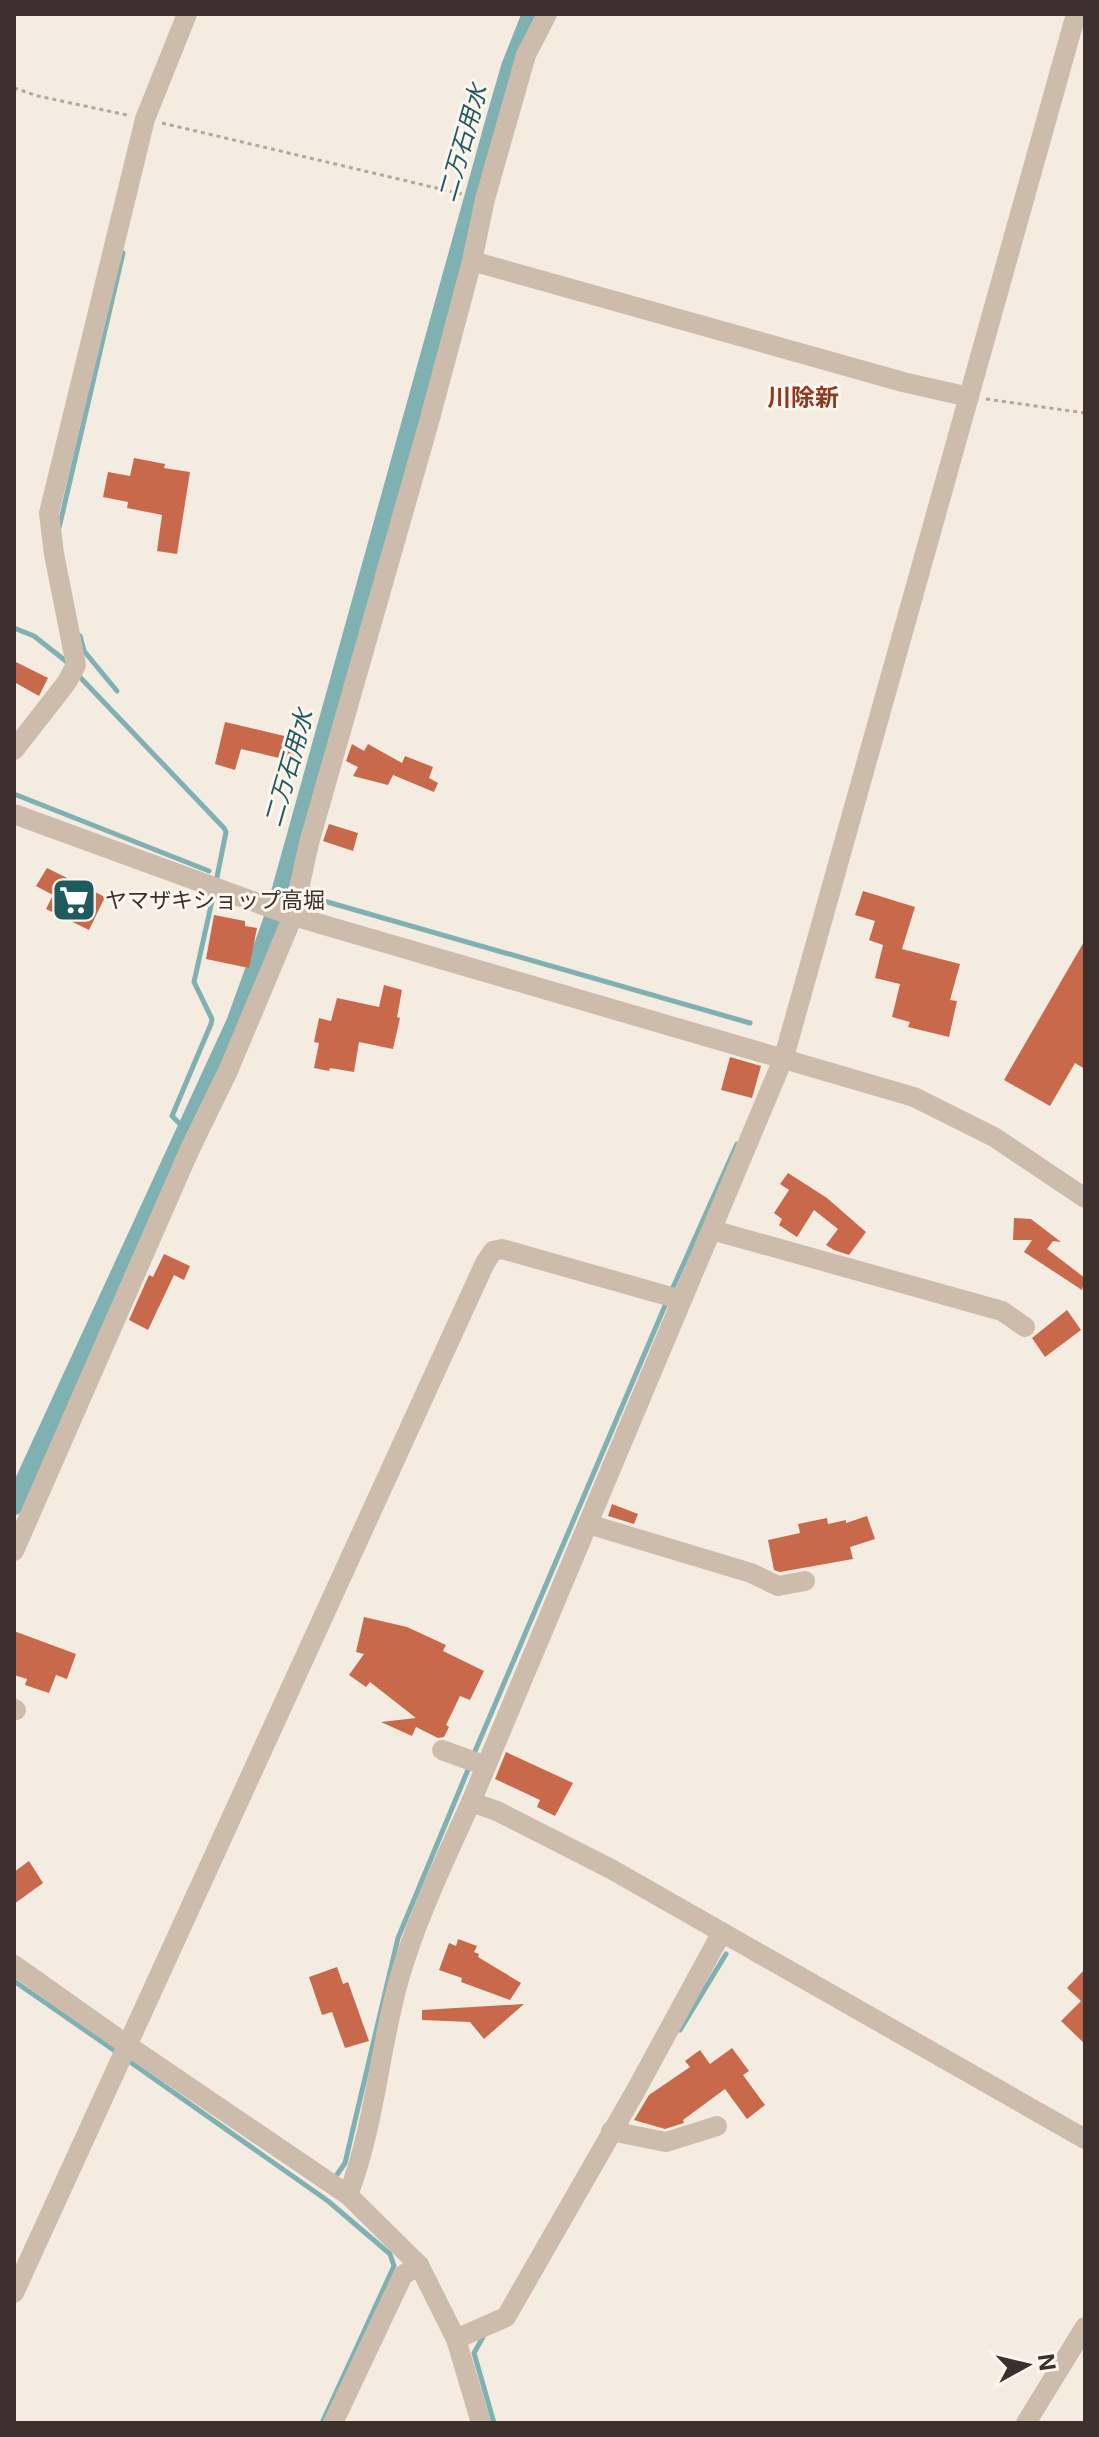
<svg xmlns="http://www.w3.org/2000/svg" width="1099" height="2437" viewBox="0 0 1099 2437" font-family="Inter,'Noto Sans JP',sans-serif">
  <rect width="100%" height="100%" fill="#f4ebe1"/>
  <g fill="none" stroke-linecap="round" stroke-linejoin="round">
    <!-- stream -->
    <g stroke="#7fb0b2" stroke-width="5">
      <path d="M59 528 123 253"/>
      <path d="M14 628 34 636 67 662"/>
      <path d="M80 636 84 651 117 691"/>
      <path d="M76 673 224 828 226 832 216 882"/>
      <path d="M14 794 209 871"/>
      <path d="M303 895 750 1023"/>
      <path d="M186 1130 172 1116 211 1024 212 1019 194 982 214 892"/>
      <path d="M671 1292 737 1144"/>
      <path d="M473 1756 667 1301"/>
      <path d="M14 1981 118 2053"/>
      <path d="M680 2030 726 1954"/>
      <path d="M126 2059 328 2201 390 2254 394 2266 322 2423"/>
      <path d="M334 2179 345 2163 398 1938 470 1765"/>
      <path d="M483 2337 474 2353 494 2423"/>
    </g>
    <!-- canal -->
    <path stroke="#7fb0b2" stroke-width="20" d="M14 1505 236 1023 274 918 498 112 511 67 532 14"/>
  </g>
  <!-- building -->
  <g fill="#c8694b">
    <path d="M134 458 165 464 164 468 190 472 177 554 157 551 162 515 127 508 128 502 103 497 108 472 130 476Z"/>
    <path d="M14 661 48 678 39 696 14 682Z"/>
    <path d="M225 722 301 740 296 762 241 749 235 770 215 764Z"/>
    <path d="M352 744 364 751 368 744 402 763 405 756 433 767 429 778 438 783 434 792 393 775 388 785 353 776 358 767 346 761Z"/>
    <path d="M329 824 358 833 353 851 323 841Z"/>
    <path d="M47 868 105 897 89 930 46 909 53 895 36 886Z"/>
    <path d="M863 891 915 907 902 949 960 964 950 1000 957 1001 949 1037 908 1027 910 1022 892 1017 900 984 875 978 883 945 869 940 875 921 855 915Z"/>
    <path d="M214 915 245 921V926L257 928 249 968 206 959Z"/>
    <path d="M1085 940V1069L1075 1063 1050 1106 1004 1080Z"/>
    <path d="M384 985 402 990 397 1017 400 1018 393 1049 359 1042 354 1072 330 1068 329 1071 314 1068 319 1043 314 1042 319 1018 331 1021 337 998 379 1007Z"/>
    <path d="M730 1057 761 1066 752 1098 721 1090Z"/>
    <path d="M788 1173 827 1198 866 1232 849 1255 834 1250 826 1245 838 1229 814 1210 797 1237 779 1225 782 1219 774 1213 789 1190 780 1184Z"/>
    <path d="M1014 1218 1031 1219 1061 1242 1053 1241 1047 1249 1085 1278 1082 1290 1024 1252 1032 1240H1013Z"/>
    <path d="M164 1254 190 1266 184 1280 174 1275 148 1330 129 1320 149 1275 153 1277Z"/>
    <path d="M1067 1310 1081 1330 1045 1357 1032 1338Z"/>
    <path d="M612 1504 638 1514 634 1524 608 1516Z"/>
    <path d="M867 1516 875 1539 850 1547 853 1559 780 1572 774 1570 768 1540 800 1533 798 1524 827 1518 828 1524 846 1520V1523Z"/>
    <path d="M364 1617 407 1627 446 1645 443 1651 484 1671 470 1700 460 1696 446 1725 449 1727 444 1737 438 1738 416 1727 412 1736 381 1722 416 1718 370 1682 366 1687 349 1675 364 1654 356 1652Z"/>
    <path d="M14 1631 76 1654 67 1679 56 1675 49 1693 25 1685 27 1679 14 1675Z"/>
    <path d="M506 1752 573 1783 555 1816 537 1807 540 1800 495 1779Z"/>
    <path d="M29 1861 43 1883 14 1904V1872Z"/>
    <path d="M458 1939 477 1946 474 1952 479 1954 478 1957 521 1983 510 2000 461 1982 462 1978 439 1970 449 1943 456 1946Z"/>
    <path d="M337 1967 343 1984 348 1982 369 2041 345 2048 332 2012 322 2015 309 1977Z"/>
    <path d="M1085 1969V2044L1061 2021 1081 2001 1067 1988Z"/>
    <path d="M524 2004 484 2039 470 2022 422 2020V2010Z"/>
    <path d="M732 2048 749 2071 743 2075 765 2105 747 2119 725 2089 683 2120 684 2123 665 2129 634 2120 649 2095 690 2067 685 2061 700 2050 710 2064Z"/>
  </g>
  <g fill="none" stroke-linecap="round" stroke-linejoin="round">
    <!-- path -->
    <g stroke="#b9a596" stroke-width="3" stroke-dasharray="4 4" stroke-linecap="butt">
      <path d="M14 88 38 96 127 115"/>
      <path d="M162 123 466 195"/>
      <path d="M986 399 1085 413"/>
    </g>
    <!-- minor -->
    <g stroke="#cdbbac" stroke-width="20">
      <path d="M472 261 903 382 969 397"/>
      <path d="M14 750 67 682 76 665 54 554 49 513 145 119 187 14"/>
      <path d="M14 814 293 916 914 1097 994 1137 1085 1198"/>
      <path d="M712 1230 1002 1311 1025 1327"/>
      <path d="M588 1524 751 1573 778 1586 805 1581"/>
      <path d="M14 1551 190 1149 228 1071 293 916 309 843 429 422 472 261 485 199 526 55 547 14"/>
      <path d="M14 1709 16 1710"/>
      <path d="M442 1750 486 1766"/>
      <path d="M471 1802 497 1811 611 1869 1085 2139"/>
      <path d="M14 1965 127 2045 348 2195 419 2265 456 2339 481 2423"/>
      <path d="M611 2131 666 2142 717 2126"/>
      <path d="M348 2195C375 2125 379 2050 399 1979 417 1917 445 1860 471 1802L784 1057 1076 14"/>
      <path d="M14 2293 485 1263 493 1251 502 1249 682 1300"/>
      <path d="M456 2339 506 2317 635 2092 722 1932"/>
      <path d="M333 2423 403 2275 419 2265"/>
      <path d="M1026 2423 1085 2327"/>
    </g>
  </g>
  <!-- icons -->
  <defs>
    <g id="supermarket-square" transform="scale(2.3)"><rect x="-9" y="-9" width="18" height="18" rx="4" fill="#1f5a5e" stroke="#fbf5ee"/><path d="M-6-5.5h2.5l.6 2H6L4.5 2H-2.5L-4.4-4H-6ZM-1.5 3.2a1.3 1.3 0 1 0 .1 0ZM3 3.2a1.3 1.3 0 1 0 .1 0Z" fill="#fff"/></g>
  </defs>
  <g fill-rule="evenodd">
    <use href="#supermarket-square" x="74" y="900"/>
  </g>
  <g text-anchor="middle" stroke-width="6" stroke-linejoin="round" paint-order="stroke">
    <!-- poi labels -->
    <g font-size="22" fill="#3b302b" stroke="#fbf5ee" text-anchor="start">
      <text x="105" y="908">ヤマザキショップ高堀</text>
    </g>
    <!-- water labels -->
    <g font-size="24" font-style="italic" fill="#1f5a5e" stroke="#fbf5ee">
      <text transform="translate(463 143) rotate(-74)" y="8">二万石用水</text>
      <text transform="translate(289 768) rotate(-74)" y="8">二万石用水</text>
    </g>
    <!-- neighbourhood labels -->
    <g font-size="24" font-weight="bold" fill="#8c3b22" stroke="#fbf5ee">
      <text x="803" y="406">川除新</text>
    </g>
  </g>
  <!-- border -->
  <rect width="1099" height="2437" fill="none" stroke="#3b302b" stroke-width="32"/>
  <!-- north arrow -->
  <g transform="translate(1027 2365) rotate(82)" stroke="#fbf5ee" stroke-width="6" paint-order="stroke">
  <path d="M0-6L14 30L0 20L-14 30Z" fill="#3b302b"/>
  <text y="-12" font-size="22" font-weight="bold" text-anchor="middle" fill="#3b302b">N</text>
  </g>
</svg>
